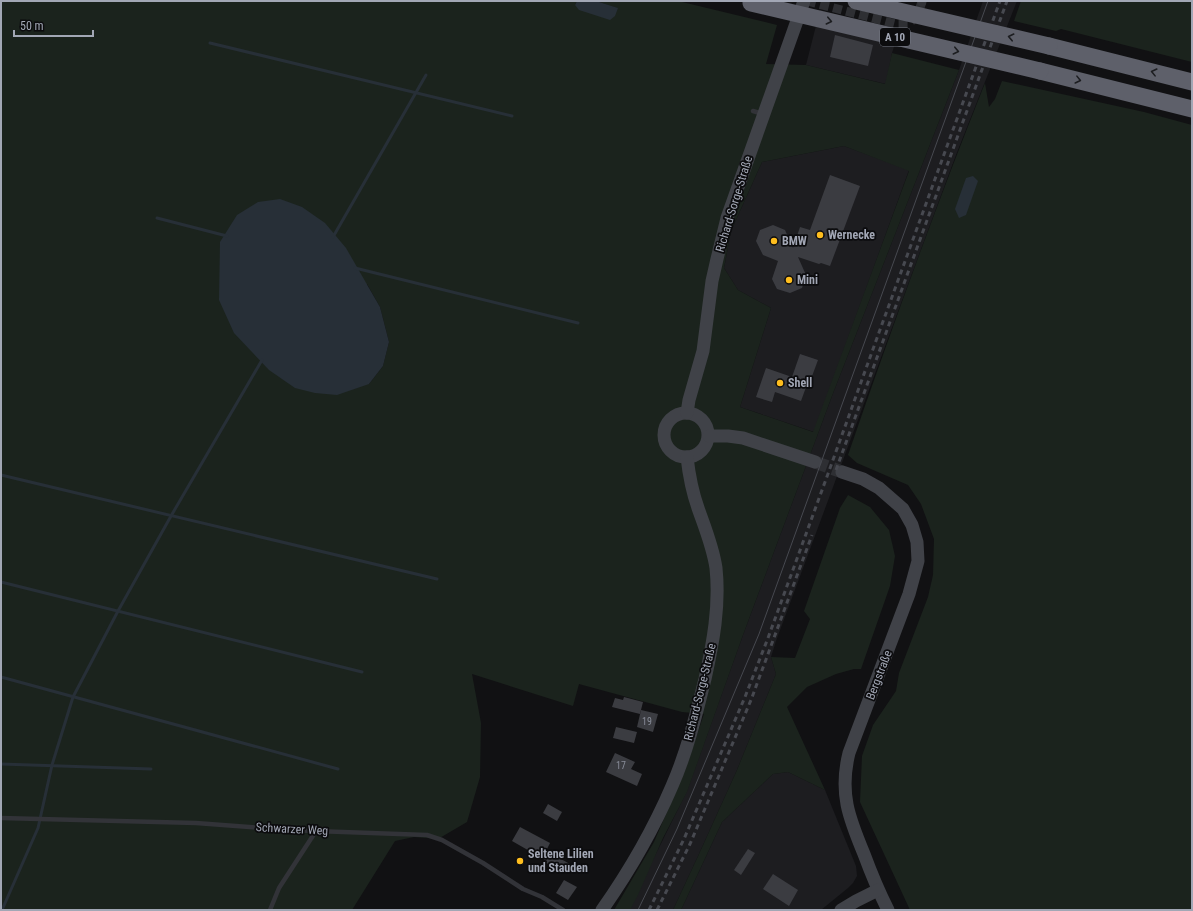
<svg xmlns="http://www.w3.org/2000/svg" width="1193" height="911" viewBox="0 0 1193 911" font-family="'Roboto Condensed',sans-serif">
  <rect width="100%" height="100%" fill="#111113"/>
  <!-- built -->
  <g fill="#1d1d20">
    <path d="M983 1H1017L956 155 776 641 771 657 776 674 737 770 699 854 673 910H628L687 791 743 635 832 396 959 70Z"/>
    <path d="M820 10 899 31 892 53 886 84 806 65Z"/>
    <path d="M844 146 909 170 814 432 740 407 771 308 738 290 724 268 731 231 762 162Z"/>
    <path d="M788 772 825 790 856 866 857 876 853 883 848 888 821 910H681L722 822 773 774Z"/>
  </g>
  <!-- green -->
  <g fill="#1b231d" fill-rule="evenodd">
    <path d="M1 1H577L575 5 617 8 596 1H678L777 25 766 64 806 65 885 84 892 53 959 70 832 396 743 635 687 792 663 838 638 895 630 910H614L654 842 685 770 704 714 682 712 579 684 573 706 472 674 481 723 480 777 467 822 438 839 414 837 395 841 352 910H1ZM844 146 909 171 813 432 740 407 771 308 738 290 724 268 731 231 762 162ZM367 284 380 307 389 342 383 366 369 384Z"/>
    <path d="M1021 1H1192V62L1061 29 1056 31 1014 21Z"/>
    <path d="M1002 81 1144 112 1192 125V910H910L860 802 862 756 873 725 896 691 899 673 928 597 933 575 934 539 921 504 908 485 857 463 848 455C891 330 936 206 985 83L989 107 995 99Z"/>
    <path d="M848 495 870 507 889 530 895 556 890 586 861 669H854L836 674 807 687 787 707 825 790 788 772 773 774 722 822 681 910H673L699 854 737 770 776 674 771 657 795 658 810 619 804 611 840 508Z"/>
  </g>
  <!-- water -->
  <g fill="#272f37">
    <path d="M577 1H596L618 8 615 16 610 20 579 10 575 5Z"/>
    <path d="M973 176 978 181 966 215 959 218 955 209 966 178Z"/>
    <path d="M280 199 302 207 325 223 346 248 380 307 389 342 383 366 369 384 337 395 315 393 295 388 269 370 234 333 219 300 220 242 237 215 258 202Z"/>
  </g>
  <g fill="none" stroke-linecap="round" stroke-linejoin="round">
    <!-- stream -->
    <g stroke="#272f37" stroke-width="3">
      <path d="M210 43 512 116"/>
      <path d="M157 218 227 236"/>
      <path d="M333 237 426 75"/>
      <path d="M355 268 578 323"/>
      <path d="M1 475 437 579"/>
      <path d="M1 582 362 672"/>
      <path d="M1 677 338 769"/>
      <path d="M1 764 151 769"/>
      <path d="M2 910 38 828 52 765 73 697 118 611 171 516 262 360"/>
    </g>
  </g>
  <!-- building -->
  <g fill="#3b3c41">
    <path d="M835 35 873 45 868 66 830 57Z"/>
    <path d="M830 175 860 186 830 266 821 263 819 264 798 257 806 275 802 288 790 293 777 289 772 279 778 261 763 255 756 241 760 230 773 225 785 230 793 248 800 227 810 230Z"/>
    <path d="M800 354 818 360 811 379H809L801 401 775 392 772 402 756 397 766 368 792 377Z"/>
    <path d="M624 697 643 702 640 714 612 707 615 698 623 700Z"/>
    <path d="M641 710 658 714 653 732 637 727Z"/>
    <path d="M616 727 637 732 634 743 613 738Z"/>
    <path d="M615 753 635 762 631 769 642 774 637 786 606 772Z"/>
    <path d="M548 804 562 812 557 821 543 813Z"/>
    <path d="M520 827 550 843 546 851 559 857V858L570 864 566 872 546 863 547 861 512 841Z"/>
    <path d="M748 849 755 853 741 875 734 870Z"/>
    <path d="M773 874 798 890 789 906 763 889Z"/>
    <path d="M564 880 577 887 568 900 556 893Z"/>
  </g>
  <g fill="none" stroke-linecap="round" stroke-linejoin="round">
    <!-- street-tunnel -->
    <path stroke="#2e2f33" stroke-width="9" stroke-dasharray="9 4.5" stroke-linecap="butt" d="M807 1 896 24H908L917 16 922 2"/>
    <!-- secondary-tunnel -->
    <path stroke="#2e2f33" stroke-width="13" stroke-dasharray="13 6" stroke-linecap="butt" d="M815 462 842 472"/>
    <!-- lane -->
    <g stroke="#323338" stroke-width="4.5">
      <path d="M753 111 763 114"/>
      <path d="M1 818 196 823 287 830 427 835 442 840 483 863 523 889 542 897 563 910"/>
      <path d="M270 910 279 888 316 831"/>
    </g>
    <!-- street -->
    <path stroke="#323338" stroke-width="9" d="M922 2V1"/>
    <!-- secondary -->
    <g stroke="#404248" stroke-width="13">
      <circle cx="686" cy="435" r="22"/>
      <path d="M687 413 689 400 703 351 712 281 717 259 727 218 804 1"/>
      <path d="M709 436H728L743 438 815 462"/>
      <path d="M842 472 863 479 879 488 903 509 912 525 917 542 918 561 909 594 849 753C839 793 849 818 864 854 871 873 879 892 888 910"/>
      <path d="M602 910C628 873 654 828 672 786 687 752 696 715 705 679 713 643 720 606 716 568 713 547 705 528 698 508 692 491 689 475 687 457"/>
      <path d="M841 910 856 901 878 890"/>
    </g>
    <!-- highway -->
    <g stroke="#5e606a" stroke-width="17">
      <path d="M1049 46 1192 82"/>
      <path d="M1040 71 1192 109"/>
    </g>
    <!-- tram -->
    <path stroke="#474950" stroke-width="1" d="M638 910 677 829 759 634 988 1"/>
    <!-- rail -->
    <g stroke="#474950" stroke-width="3" stroke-dasharray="5 4" stroke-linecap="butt">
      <path d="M836 470 1007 1"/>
      <path d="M649 910 684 839 745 697 768 638 825 482 877 338 1000 1"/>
      <path d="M657 910 690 844 751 700 812 535"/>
    </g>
    <!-- highway-bridge -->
    <g stroke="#5e606a" stroke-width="17">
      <path d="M856 1 1049 46"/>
      <path d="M751 3 1040 71"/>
    </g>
  </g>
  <!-- one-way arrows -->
  <defs><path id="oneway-chevron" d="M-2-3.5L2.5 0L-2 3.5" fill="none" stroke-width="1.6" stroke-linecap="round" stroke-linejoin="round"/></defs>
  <g stroke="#1c1d20">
    <use href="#oneway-chevron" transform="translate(829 21) rotate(13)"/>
    <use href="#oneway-chevron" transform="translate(1011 37) rotate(-167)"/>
    <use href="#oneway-chevron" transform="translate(956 51) rotate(13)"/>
    <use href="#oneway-chevron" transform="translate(1154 72) rotate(-166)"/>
    <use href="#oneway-chevron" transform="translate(1078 80) rotate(14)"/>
  </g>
  <!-- markers -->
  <g fill="#ffbe1e" stroke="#0c0c0e" stroke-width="1.5">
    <circle cx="820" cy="235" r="4"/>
    <circle cx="774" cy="241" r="4"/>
    <circle cx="789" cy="280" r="4"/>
    <circle cx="780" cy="383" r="4"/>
    <circle cx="520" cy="861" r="4"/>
  </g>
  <g text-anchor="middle" stroke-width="3.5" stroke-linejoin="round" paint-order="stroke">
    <!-- number labels -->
    <g font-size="10" fill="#888c98">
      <text x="647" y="725">19</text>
      <text x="621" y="769">17</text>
    </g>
    <!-- shield labels -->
    <rect fill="#0c0c0e" stroke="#757883" stroke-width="1" x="880" y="28" width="30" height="18" rx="3"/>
    <g font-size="11" font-weight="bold" fill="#a2a7b5">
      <text x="895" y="41">A 10</text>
    </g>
    <!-- street labels -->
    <g font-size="12" fill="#a2a7b5" stroke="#0c0c0e">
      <text transform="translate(734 204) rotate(-73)" y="4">Richard-Sorge-Straße</text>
      <text transform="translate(879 675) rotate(-69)" y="4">Bergstraße</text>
      <text transform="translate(700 692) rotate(-76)" y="4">Richard-Sorge-Straße</text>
      <text transform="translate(292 829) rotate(3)" y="4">Schwarzer Weg</text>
    </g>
    <!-- poi labels -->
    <g font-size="12" font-weight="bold" fill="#a2a7b5" stroke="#0c0c0e" text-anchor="start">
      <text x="828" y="239">Wernecke</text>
      <text x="782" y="245">BMW</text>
      <text x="797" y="284">Mini</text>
      <text x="788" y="387">Shell</text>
      <text x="528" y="858">Seltene Lilien<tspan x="528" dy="14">und Stauden</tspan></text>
    </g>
  </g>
  <!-- border -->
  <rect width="1193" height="911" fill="none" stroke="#a2a7b5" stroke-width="4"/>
  <!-- scale -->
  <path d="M14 30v6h79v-6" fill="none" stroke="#a2a7b5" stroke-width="2"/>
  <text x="20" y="30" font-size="12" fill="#a2a7b5" stroke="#0c0c0e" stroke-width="3" paint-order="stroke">50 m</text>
</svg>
